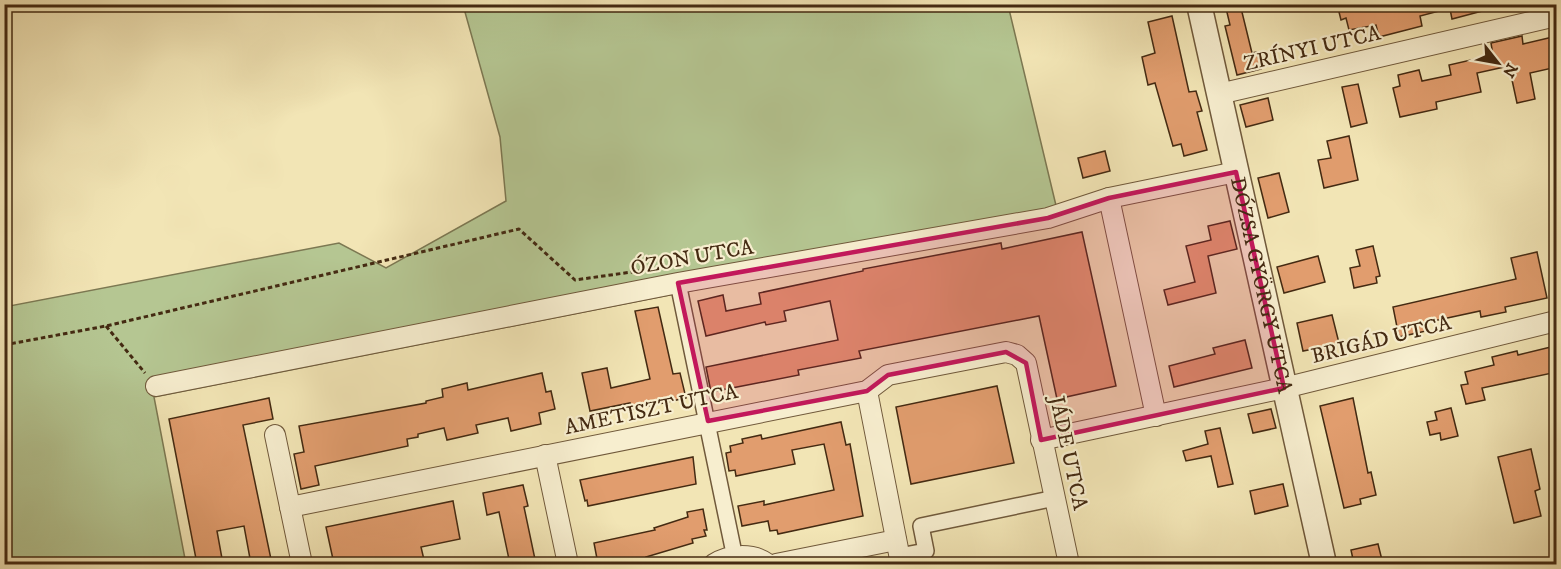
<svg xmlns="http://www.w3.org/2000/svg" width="1561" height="569" viewBox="0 0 1561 569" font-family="'IM FELL DW Pica',serif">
  <rect width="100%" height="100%" fill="#f2e5b5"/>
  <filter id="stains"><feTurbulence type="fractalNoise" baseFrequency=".00333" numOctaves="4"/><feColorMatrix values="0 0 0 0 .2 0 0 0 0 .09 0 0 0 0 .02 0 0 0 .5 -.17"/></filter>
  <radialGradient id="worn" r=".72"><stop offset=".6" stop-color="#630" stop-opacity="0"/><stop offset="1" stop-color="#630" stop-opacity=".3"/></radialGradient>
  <!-- green -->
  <path fill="#b5c692" stroke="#7c7852" stroke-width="1.5" d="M463 5H1008L1059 218 154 397 186 564H5L4 307 339 243 386 268 506 201 500 137Z"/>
  <!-- building -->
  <g fill="#e19d6e" stroke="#442a12" stroke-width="1.5">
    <path d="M1225 4H1240L1252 53 1257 52 1261 69 1237 75 1225 26 1230 25Z"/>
    <path d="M1337 4H1447V9L1420 16 1422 26 1379 37 1376 25 1349 30 1346 18 1341 20Z"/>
    <path d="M1449 4H1489L1490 9 1452 19Z"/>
    <path d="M1172 16 1189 92 1196 91 1202 111 1197 112 1207 150 1184 156 1181 144 1173 146 1155 83 1148 85 1142 57 1155 53 1148 22Z"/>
    <path d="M1522 36 1523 44 1557 36V67L1530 73 1535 99 1517 103 1509 66 1477 73 1481 92 1436 102 1437 109 1400 117 1393 88 1400 86 1398 75 1419 70 1422 81 1451 75 1449 65 1493 55 1491 43Z"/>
    <path d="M1358 84 1367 123 1351 127 1342 87Z"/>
    <path d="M1268 98 1273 120 1246 127 1240 105Z"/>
    <path d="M1349 136 1358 180 1324 188 1318 160 1331 158 1327 141Z"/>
    <path d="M1105 151 1110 171 1083 178 1078 158Z"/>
    <path d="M1279 173 1289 212 1268 218 1258 178Z"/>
    <path d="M1230 221 1237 249 1208 256 1216 293 1168 305 1164 290 1195 282 1186 246 1211 240 1208 226Z"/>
    <path d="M1082 232 1116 386 1057 399 1039 316 859 351 861 358 798 370 799 375 711 392 706 367 838 340 830 301 784 311 786 321 766 325 765 322 706 336 698 301 723 295 726 311 761 304 759 293 863 271V269L1001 243 1002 249Z"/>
    <path d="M1373 246 1380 276 1376 277 1377 283 1354 288 1350 268 1360 266 1356 250Z"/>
    <path d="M1537 252 1547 298 1505 307 1506 312 1481 317 1480 311 1424 323 1426 331 1399 337 1393 307 1516 279 1511 258Z"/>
    <path d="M1318 256 1325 282 1284 293 1277 267Z"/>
    <path d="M658 307 673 374 680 373 686 398 631 410 630 403 590 411 582 373 607 368 611 388 650 379 635 311Z"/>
    <path d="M1332 315 1339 343 1331 345 1330 352 1324 358 1315 355 1313 349 1303 351 1297 323Z"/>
    <path d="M1245 340 1252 368 1174 387 1169 366 1215 354 1213 348Z"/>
    <path d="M1555 346 1557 372 1482 388 1485 400 1466 404 1461 385 1468 384 1465 372 1494 365 1492 357 1517 351 1518 355Z"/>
    <path d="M542 373 546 392 551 391 555 409 539 413 541 424 511 431 508 418 476 425 478 433 447 440 444 428 418 434V437L407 439 408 446 315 466 319 485 301 489 294 454 304 452 299 426 426 403V401L443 397 442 389 467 383 468 390Z"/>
    <path d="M997 386 1014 463 911 484 896 407Z"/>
    <path d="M269 398 273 419 243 425 272 564H251L244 526 217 531 223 564H197L169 419Z"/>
    <path d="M1353 398 1368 473 1371 472 1376 495 1360 499 1361 504 1344 508 1320 406Z"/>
    <path d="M1451 408 1458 436 1441 440 1440 433 1430 435 1427 422 1437 420 1435 412Z"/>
    <path d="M1271 409 1276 428 1253 433 1248 414Z"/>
    <path d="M841 422 846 445 850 444 863 516 778 534 777 530 770 531 768 521 742 526 738 506 764 501V505L834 490 824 444 792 450 795 464 736 476 735 470 729 471 726 453 731 452 730 446 743 443 742 439 761 435 762 439Z"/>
    <path d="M1220 428 1233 484 1218 487 1211 456 1186 461 1183 451 1208 444 1205 431Z"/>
    <path d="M1531 449 1540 489 1535 491 1541 516 1514 523 1498 457Z"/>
    <path d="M693 457 696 484 588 506 587 500 585 501 580 480Z"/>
    <path d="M1283 484 1288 506 1255 514 1250 491Z"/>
    <path d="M523 485 528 506 524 507 536 564H510L499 512 487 515 483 493Z"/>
    <path d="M453 501 460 539 421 547 425 564H334L326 527Z"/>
    <path d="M703 509 707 530H704L706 536 692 539 693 543 646 557 647 560 624 564H598L594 543 655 530 654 528 688 517 687 512Z"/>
    <path d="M1378 544 1383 564H1354L1351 550Z"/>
  </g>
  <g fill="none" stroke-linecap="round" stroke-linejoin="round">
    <!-- pedestrian casing -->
    <g stroke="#70593b" stroke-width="18">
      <g id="pedestrian">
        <path d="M678 283 735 558"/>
        <path d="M899 556 926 551 921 526 1055 498"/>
      </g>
    </g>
    <!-- minor casing -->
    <g stroke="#70593b" stroke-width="22">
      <g id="minor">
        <path d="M1219 94 1556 16"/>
        <path d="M1109 198 1156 416"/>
        <path d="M156 386 678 283 1048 218 1109 198 1236 172"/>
        <path d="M867 391 901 564"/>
        <path d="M275 435 302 564"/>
        <path d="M1041 440 1284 388 1556 321"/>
        <path d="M545 455 568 564"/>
        <path d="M290 507 867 391 888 375 1006 352 1017 355 1026 363 1069 564"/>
        <path d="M714 564C729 554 753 553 768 564"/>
        <path d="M776 564 896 540"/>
      </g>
    </g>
    <!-- tertiary casing -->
    <g stroke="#70593b" stroke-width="27">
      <g id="tertiary">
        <path id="s1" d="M1199 4 1324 564"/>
      </g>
    </g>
    <!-- path -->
    <g stroke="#442a12" stroke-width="3" stroke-dasharray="4.5 3" stroke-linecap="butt">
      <path d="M106 326 145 373"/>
      <path d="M4 345 106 326 519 229 575 280 639 271"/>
    </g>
    <!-- pedestrian -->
    <use href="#pedestrian" stroke="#f7eecf" stroke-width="15"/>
    <!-- minor -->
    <use href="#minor" stroke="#f7eecf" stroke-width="20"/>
    <!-- tertiary -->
    <use href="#tertiary" stroke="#f7eecf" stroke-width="24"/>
  </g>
  <!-- marked area -->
  <path fill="#c2185b" fill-opacity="0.2" stroke="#c2185b" stroke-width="4.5" stroke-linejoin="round" d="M1236 172 1284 388 1041 440 1026 363 1006 352 888 375 867 391 708 421 678 283 1048 218 1109 198Z"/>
  <g text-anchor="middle" stroke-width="4.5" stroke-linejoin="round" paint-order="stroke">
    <!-- street labels -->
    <g font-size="21" fill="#442a12" stroke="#f7eecf">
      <text transform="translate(1312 48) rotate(-13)" y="7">ZRÍNYI UTCA</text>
      <text transform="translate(692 257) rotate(-10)" y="7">ÓZON UTCA</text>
      <text dy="7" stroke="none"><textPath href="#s1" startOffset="288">DÓZSA GYÖRGY UTCA</textPath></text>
      <text transform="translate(1381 339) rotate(-14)" y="7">BRIGÁD UTCA</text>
      <text transform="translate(651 409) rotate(-12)" y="7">AMETISZT UTCA</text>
      <text transform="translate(1069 453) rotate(78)" y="7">JÁDE UTCA</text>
    </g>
  </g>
  <!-- margin -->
  <rect width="1561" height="569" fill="none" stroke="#f2e5b5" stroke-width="24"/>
  <rect x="6" y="6" width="1549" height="557" fill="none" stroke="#442a12" stroke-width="3"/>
  <rect x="12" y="12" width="1537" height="545" fill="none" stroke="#442a12" stroke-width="1.5"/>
  <!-- north arrow -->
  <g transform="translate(1498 63) rotate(121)" stroke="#f7eecf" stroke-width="4.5" paint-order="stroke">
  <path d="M0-4.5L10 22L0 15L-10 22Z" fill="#442a12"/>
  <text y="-9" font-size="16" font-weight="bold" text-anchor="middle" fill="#442a12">N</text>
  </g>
  <rect width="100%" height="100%" filter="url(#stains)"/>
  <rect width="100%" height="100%" fill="url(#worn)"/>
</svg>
